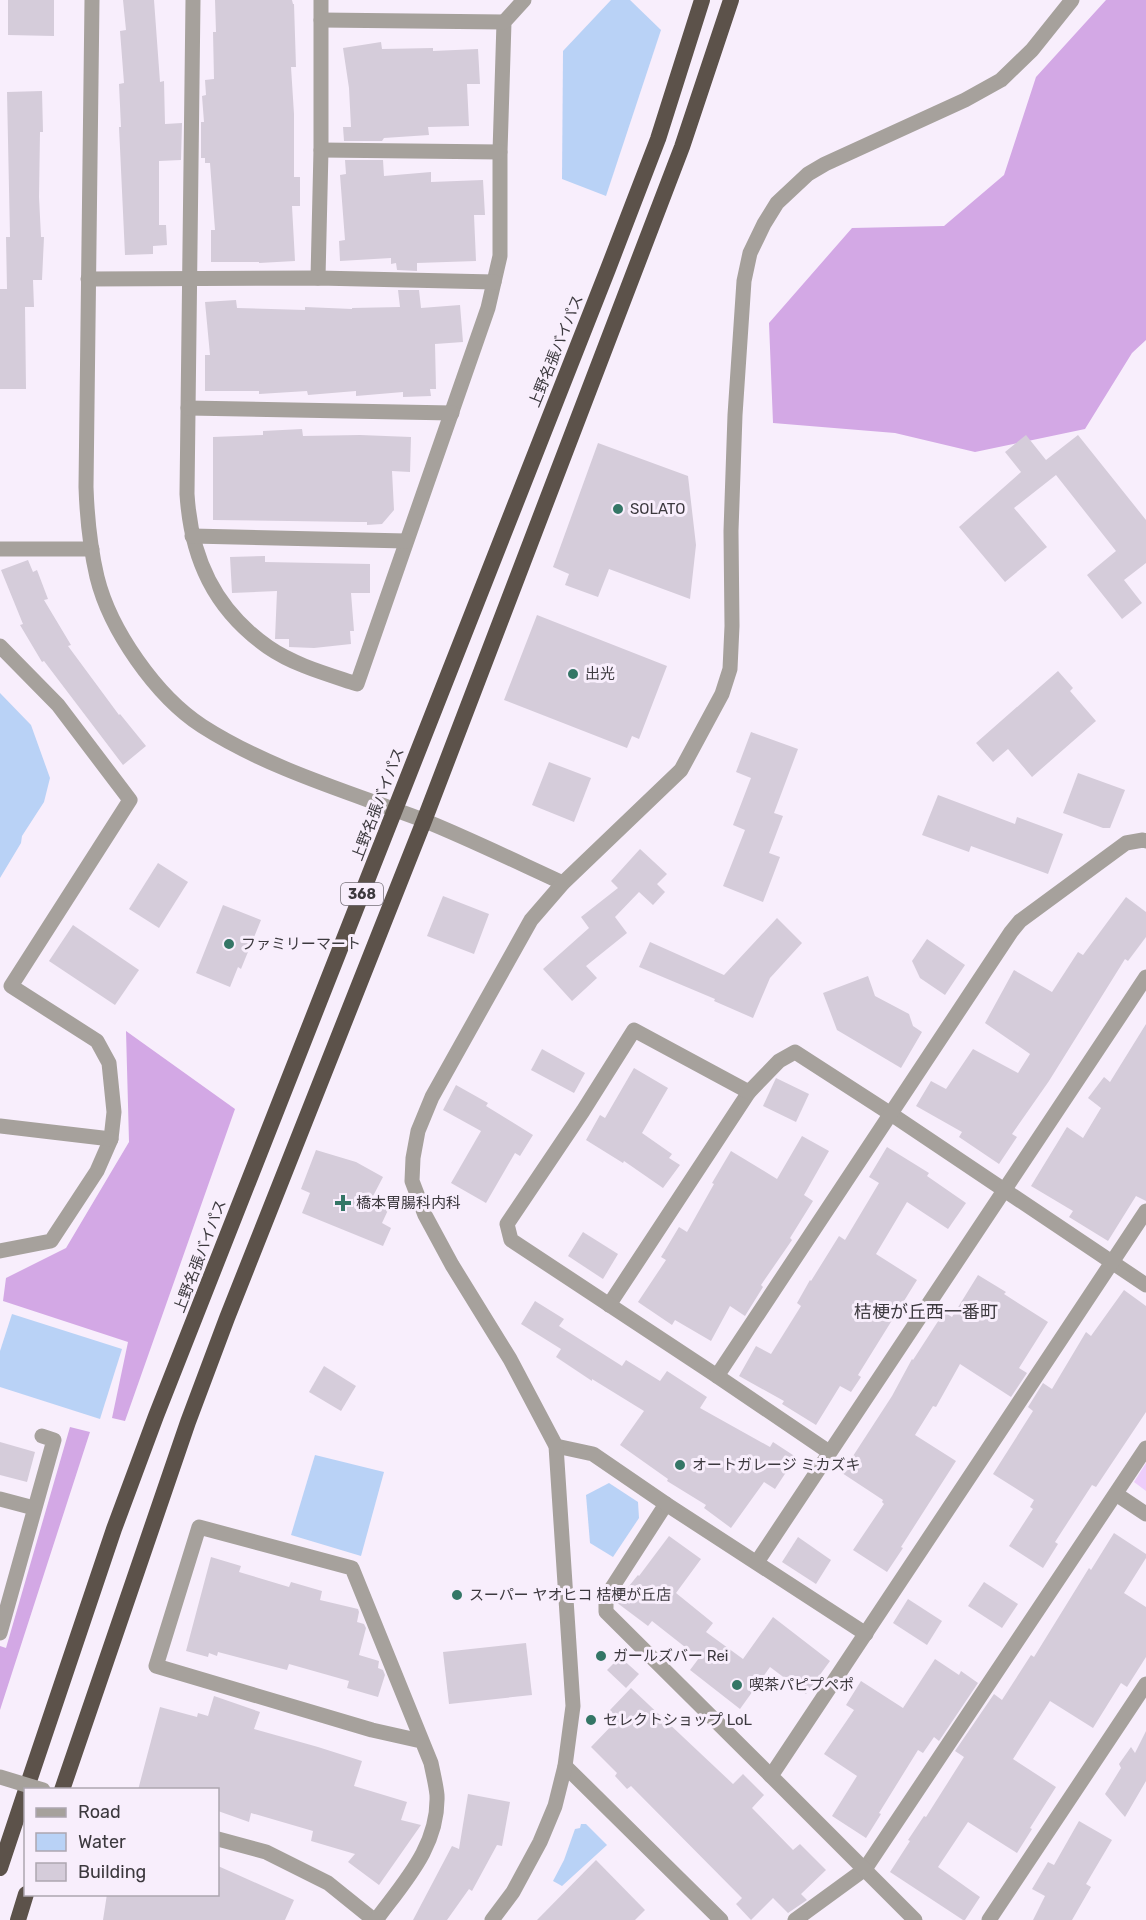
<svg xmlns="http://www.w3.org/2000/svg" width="1146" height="1920" viewBox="0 0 1146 1920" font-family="Rubik,'Noto Sans JP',sans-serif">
  <rect width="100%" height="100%" fill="#f8eefc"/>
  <!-- green -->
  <path fill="#edcdfb" d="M1146 1463V1491L1134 1482Z"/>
  <!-- forest -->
  <g fill="#d3a8e5">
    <path d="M1106 0H1146V340L1132 353 1085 429 975 452 895 433 773 423 769 323 852 228 944 226 1004 175 1036 77Z"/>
    <path d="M126 1031 235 1109 125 1421 112 1418 128 1342 3 1301 6 1278 66 1248 129 1142Z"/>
    <path d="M70 1427 90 1432 0 1710V1646L6 1648Z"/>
  </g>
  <!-- water -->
  <g fill="#b9d2f6">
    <path d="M611 0H630L661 30 606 196 562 179 563 51Z"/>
    <path d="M0 693 31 725 50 778 44 802 22 836 21 843 0 878Z"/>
    <path d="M12 1314 122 1349 100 1419 0 1387V1351Z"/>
    <path d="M315 1455 384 1472 361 1556 291 1535Z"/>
    <path d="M609 1483 638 1502 639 1518 613 1557 590 1543 586 1495Z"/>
    <path d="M581 1824H586L607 1845 562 1886 553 1881 564 1860 575 1829 580 1828Z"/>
  </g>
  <!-- building -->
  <g fill="#d5ccda">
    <path d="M8 0H54V36L8 35Z"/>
    <path d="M123 0H154L160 82 164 81 165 124 182 123 181 160 159 161V225H166L167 245 153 246V254L125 255 119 127H121L119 84 124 83 120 31 126 30Z"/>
    <path d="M215 0H292L293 4H294L296 67H291L294 114V177H300V206H292L295 261 259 263V262H211V230H215L210 163H205V158H201V122H204L202 96 206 95 205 80 214 79 213 32H216Z"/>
    <path d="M381 42 382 49 433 48V51L478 49 480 84H467L469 126 428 127 429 135 384 138 382 141H344L343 127H351L349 88 343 48Z"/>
    <path d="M42 91 43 132H40L39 197 41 237H44L42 280H33L34 307H25L26 389H0V289H7L6 237H10L7 92Z"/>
    <path d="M345 160H383L384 176 431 172V182L483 180 485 215H474L476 261 417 263V271L397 270 396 263 391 264V258L340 261 339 241 345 240 340 175 346 174Z"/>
    <path d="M398 290H419L421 308 460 305 463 342 435 344 436 389H430L431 396 403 397V392L356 396V391L308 395 307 391 259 394V391H205V355H210L205 302 236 300 237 308 305 310V307L352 309V308L400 307Z"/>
    <path d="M302 429 303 436 360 435 411 437 410 472 392 471 394 510 382 524 367 525V522H358L213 520V437L263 435V431Z"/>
    <path d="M1026 435 1046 460 1078 435 1146 520V563L1124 580 1142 603 1122 619 1087 575 1116 551 1056 475 1014 508 1047 547 1005 582 959 527 1021 472 1005 452Z"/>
    <path d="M598 443 688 476 696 545 690 599 609 569 598 597 565 585 569 574 553 567Z"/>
    <path d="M265 556V562L370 564V593H351L354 631H350L351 644 314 648 289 647V639H275L277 591 232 593 230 557Z"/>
    <path d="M28 560 33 572 37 570 48 599 44 600 71 645 68 646 119 715 120 714 146 746 123 765 44 661 42 662 20 625 23 624 1 570Z"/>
    <path d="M537 615 667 666 639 739 632 736 627 748 504 700Z"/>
    <path d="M1058 671 1073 688 1070 691 1096 721 1032 777 1008 749 993 762 976 743Z"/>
    <path d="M751 732 798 749 774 813 783 816 769 853 780 857 763 902 723 886 745 830 733 825 751 778 736 772Z"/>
    <path d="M549 762 591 778 574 822 532 805Z"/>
    <path d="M1078 773 1125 790 1110 828H1103L1063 813Z"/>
    <path d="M938 795 1015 824 1017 817 1063 834 1048 874 971 846 969 852 922 835Z"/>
    <path d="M640 849 667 874 657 884 665 892 653 905 639 892 615 917 627 933 586 966 597 978 572 1001 543 969 589 928 581 917 618 888 611 881Z"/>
    <path d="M158 863 188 882 159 928 129 909Z"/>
    <path d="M443 896 489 914 474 954 427 936Z"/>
    <path d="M1126 897 1146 912V937L1128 961 1125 959 1049 1081 1012 1134 1017 1137 999 1164 959 1137 962 1132 916 1106 931 1081 946 1089 973 1049 1018 1073 1030 1054 985 1023 1014 970 1052 992 1078 952 1083 955Z"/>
    <path d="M223 905 261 920 241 969 238 967 230 987 196 973Z"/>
    <path d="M777 918 802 943 770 978 753 1018 714 1001 715 999 639 967 650 942 724 975Z"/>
    <path d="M73 925 139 970 115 1005 49 961Z"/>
    <path d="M927 939 965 965 945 995 920 978 912 961Z"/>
    <path d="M868 976 875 996 909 1014 913 1026 922 1032 901 1068 837 1030 823 993Z"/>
    <path d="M1146 1024V1201L1136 1196 1108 1241 1069 1217 1073 1211 1031 1186 1067 1127 1083 1138 1101 1108 1088 1098 1104 1077 1110 1082Z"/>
    <path d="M542 1049 585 1073 574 1093 531 1070Z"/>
    <path d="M634 1068 668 1088 642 1133 672 1154 669 1158 680 1165 663 1188 624 1161 623 1163 586 1140 600 1115 605 1118Z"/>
    <path d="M776 1078 809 1094 796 1122 763 1106Z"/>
    <path d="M456 1085 488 1103 486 1106 533 1135 520 1156 515 1153 486 1203 451 1183 481 1131 443 1110Z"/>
    <path d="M802 1136 829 1151 804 1195 813 1201 790 1238 792 1240 761 1285 763 1287 745 1316 730 1306 711 1341 675 1320 672 1325 638 1302 666 1260 661 1257 679 1227 687 1232 714 1184 712 1183 731 1151 777 1179Z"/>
    <path d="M887 1147 929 1173 927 1176 966 1203 948 1229 907 1202 876 1254 917 1280 858 1375 861 1377 851 1392 840 1386 816 1425 782 1404 784 1401 739 1376 756 1346 771 1354 801 1306 797 1303 810 1280 811 1281 839 1236 845 1240 879 1183 869 1177Z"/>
    <path d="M316 1150 356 1162 383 1177 372 1198 389 1208 382 1223 391 1228 383 1246 302 1213 310 1193 301 1189Z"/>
    <path d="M583 1232 618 1254 603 1279 568 1256Z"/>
    <path d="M978 1275 1006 1292 1004 1294 1048 1322 1019 1368 1027 1373 1011 1397 960 1364 936 1407 933 1406 915 1435 956 1461 901 1547 903 1548 887 1572 853 1550 884 1504 882 1502 883 1500 842 1473 892 1396 912 1359 913 1360 944 1312 952 1317Z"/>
    <path d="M1124 1290 1146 1306V1412L1096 1487 1092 1485 1055 1542 1058 1544 1043 1568 1009 1546 1033 1509 1030 1507 1034 1500 993 1474 1033 1411 1028 1407 1043 1383 1052 1389 1086 1332 1091 1336Z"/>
    <path d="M535 1301 564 1319 559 1326 622 1366 626 1360 660 1381 667 1371 707 1397 700 1408 770 1447 773 1442 796 1457 775 1489 764 1482 731 1528 704 1508 706 1505 667 1481 668 1479 620 1445 644 1411 592 1379V1381L556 1357 561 1349 521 1324Z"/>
    <path d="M324 1366 356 1386 341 1411 309 1392Z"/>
    <path d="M0 1442 35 1452 27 1482 0 1475Z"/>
    <path d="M1114 1533 1146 1554V1558L1124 1593 1146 1607V1657L1127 1687 1121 1683 1093 1728 1050 1701 1013 1759 1056 1787 1030 1828 1032 1829 1017 1853 968 1822 938 1867 980 1897 965 1920H963L890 1872 910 1841 908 1840 924 1816 926 1817 964 1757 955 1751 994 1694 1002 1700 1031 1655 1034 1657 1089 1568 1091 1570Z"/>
    <path d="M669 1536 701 1559 676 1593 713 1623 706 1632 743 1659 773 1617 830 1661 806 1694 770 1667 740 1709 690 1670 699 1658 652 1621 648 1626 616 1602 638 1575 639 1576Z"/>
    <path d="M798 1537 831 1560 816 1584 782 1562Z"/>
    <path d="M211 1557 241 1566 239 1572 289 1587 291 1582 322 1591 320 1600 358 1609 359 1612 357 1622 364 1624 366 1628 359 1655 379 1661 378 1668 383 1670 385 1675 378 1697 347 1688 349 1681 289 1664 287 1670 218 1652 217 1656 209 1653 208 1657 186 1651Z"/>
    <path d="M984 1582 1018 1604 1002 1628 968 1606Z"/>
    <path d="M908 1599 942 1621 927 1645 893 1623Z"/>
    <path d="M526 1643 532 1695 449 1704 443 1652Z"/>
    <path d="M620 1657 639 1674 626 1688 607 1670Z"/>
    <path d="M935 1659 959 1675 961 1671 978 1683 939 1741 934 1737 923 1753 918 1750 879 1813 881 1814 866 1838 832 1816 857 1776 824 1754 854 1710 846 1705 861 1681 903 1708Z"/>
    <path d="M631 1688 733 1784 743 1774 764 1795 752 1808 793 1850 800 1844 826 1870 801 1894 807 1900 788 1913 773 1898 751 1920 736 1904 742 1898 631 1786 627 1789 615 1776 617 1773 591 1747 618 1719 610 1710Z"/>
    <path d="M214 1696 260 1712 254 1729 318 1747 362 1761 354 1786 407 1802 401 1820 421 1825 379 1885 348 1862 355 1854 311 1841 313 1831 251 1813 249 1822 218 1811V1790H138L160 1707 197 1717 198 1713 208 1716Z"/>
    <path d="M1146 1731V1781L1125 1817 1105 1794 1121 1768 1119 1764 1131 1747 1135 1753Z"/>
    <path d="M468 1794 510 1802 502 1846 497 1845 472 1891 469 1889 447 1920H413L452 1846 459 1849Z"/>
    <path d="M1079 1821 1112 1840 1086 1884 1091 1887 1072 1920H1033L1045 1896 1032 1889 1048 1862 1054 1865Z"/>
    <path d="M596 1860 645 1910 635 1920H537Z"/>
    <path d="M218 1866 294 1900 285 1920H103L107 1894H218Z"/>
  </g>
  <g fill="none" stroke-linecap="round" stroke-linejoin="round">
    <!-- minor -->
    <g stroke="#a6a19c" stroke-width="15">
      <path d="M193 0 187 494C191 558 214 609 268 647 294 665 327 674 357 684L488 308 500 256V152L504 22 524 0"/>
      <path d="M321 20 504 22"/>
      <path d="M321 150 500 152"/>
      <path d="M318 278 321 150V0"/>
      <path d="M88 279 318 278 494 282"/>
      <path d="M188 408 452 413"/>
      <path d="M192 536 406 541"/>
      <path d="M0 549H92"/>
      <path d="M0 646 58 705 130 800 11 986 97 1041 109 1063 114 1112 111 1139 97 1171 51 1241 0 1251"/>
      <path d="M0 1126 111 1139"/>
      <path d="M609 1305 749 1092"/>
      <path d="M717 1376 511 1240 507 1224 583 1111 634 1030 749 1092 779 1061 795 1052 891 1114 1146 1285"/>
      <path d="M556 1446 593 1454 666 1504 606 1597V1612L771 1776"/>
      <path d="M829 1452 717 1376 1011 932 1020 921 1126 843 1143 840 1146 841"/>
      <path d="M1116 1494 1146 1514"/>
      <path d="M0 1499 34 1508"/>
      <path d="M666 1504 866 1634"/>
      <path d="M757 1562 1146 977"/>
      <path d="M0 1633 54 1440 42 1436"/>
      <path d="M218 1839 266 1852 328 1883 374 1920"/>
      <path d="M376 1920C404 1882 439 1846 437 1795 436 1785 433 1773 431 1763L352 1568 199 1527 156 1666 372 1730 421 1741"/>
      <path d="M795 1920 865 1869 1146 1448"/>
      <path d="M915 1920 771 1776 1146 1211"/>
      <path d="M989 1920 1146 1684"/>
    </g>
    <!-- tertiary -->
    <g stroke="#a6a19c" stroke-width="15">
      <path d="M92 0 86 487C87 517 90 547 97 577 110 630 156 696 202 726 269 769 349 792 423 820 470 839 517 862 563 883"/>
      <path d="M565 1766 721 1920"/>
      <path d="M492 1920 513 1892 540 1842 555 1806 565 1766 573 1706 556 1446 510 1359 452 1265 425 1215 412 1181 413 1158 418 1131 432 1097 531 920 563 883 681 770 722 694 730 669 732 626 731 531 735 415 744 281 750 253 764 224 777 203 808 174 825 164 965 100 1001 80 1032 50 1072 0"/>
    </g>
    <!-- trunk -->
    <g stroke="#5c524a" stroke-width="16">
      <path d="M26 1790 114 1529 156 1416 608 269 658 139 702 0"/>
      <path d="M62 1790 188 1422 227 1318 424 821 682 147 731 0"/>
      <path d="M0 1868 26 1790"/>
      <path d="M18 1920 26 1894"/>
    </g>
    <!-- minor-bridge -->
    <path stroke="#a6a19c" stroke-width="15" d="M0 1777 43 1790"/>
  </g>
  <!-- markers -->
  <g fill="#347666" stroke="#f8eefc" stroke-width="2">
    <circle cx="618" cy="509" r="6"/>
    <circle cx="573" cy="674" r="6"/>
    <circle cx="229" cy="944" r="6"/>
    <path d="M340 1194h6v6h6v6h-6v6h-6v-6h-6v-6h6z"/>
    <circle cx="680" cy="1465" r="6"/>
    <circle cx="457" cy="1595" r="6"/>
    <circle cx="601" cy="1656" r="6"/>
    <circle cx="737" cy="1685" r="6"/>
    <circle cx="591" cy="1720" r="6"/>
  </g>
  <g text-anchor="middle" stroke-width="6" stroke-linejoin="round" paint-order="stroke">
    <!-- shield labels -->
    <rect fill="#f8eefc" stroke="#746f77" stroke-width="1.5" x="341" y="883" width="42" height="22" rx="4.5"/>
    <g font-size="14" font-weight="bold" fill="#3c393e">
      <text x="362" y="899">368</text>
    </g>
    <!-- street labels -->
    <g font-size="15" fill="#3c393e" stroke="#f8eefc">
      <text transform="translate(556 351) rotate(-68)" y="5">上野名張バイパス</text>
      <text transform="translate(378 804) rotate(-69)" y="5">上野名張バイパス</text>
      <text transform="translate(200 1256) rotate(-69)" y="5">上野名張バイパス</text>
    </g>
    <!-- poi labels -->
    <g font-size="15" fill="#3c393e" stroke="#f8eefc" text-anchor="start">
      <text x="630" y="514">SOLATO</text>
      <text x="585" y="679">出光</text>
      <text x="241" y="949">ファミリーマート</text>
      <text x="356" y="1208">橋本胃腸科内科</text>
      <text x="692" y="1470">オートガレージ ミカズキ</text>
      <text x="469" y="1600">スーパー ヤオヒコ 桔梗が丘店</text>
      <text x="613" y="1661">ガールズバー Rei</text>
      <text x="749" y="1690">喫茶パピプペポ</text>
      <text x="603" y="1725">セレクトショップ LoL</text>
    </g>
    <!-- quarter labels -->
    <g font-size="18" fill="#3c393e" stroke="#f8eefc">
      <text x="926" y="1318">桔梗が丘西一番町</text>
    </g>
  </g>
  <!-- legend -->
  <rect x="24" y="1788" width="195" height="108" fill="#f8eefc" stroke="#ada6b0" stroke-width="1.5"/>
  <rect x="36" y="1808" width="30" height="9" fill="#a6a19c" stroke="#ada6b0" stroke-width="1.5"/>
  <text x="78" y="1818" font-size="18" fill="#3c393e">Road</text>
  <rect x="36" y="1833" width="30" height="18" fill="#b9d2f6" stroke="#ada6b0" stroke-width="1.5"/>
  <text x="78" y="1848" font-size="18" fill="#3c393e">Water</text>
  <rect x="36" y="1863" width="30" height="18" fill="#d5ccda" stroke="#ada6b0" stroke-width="1.5"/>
  <text x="78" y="1878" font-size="18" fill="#3c393e">Building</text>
</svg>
